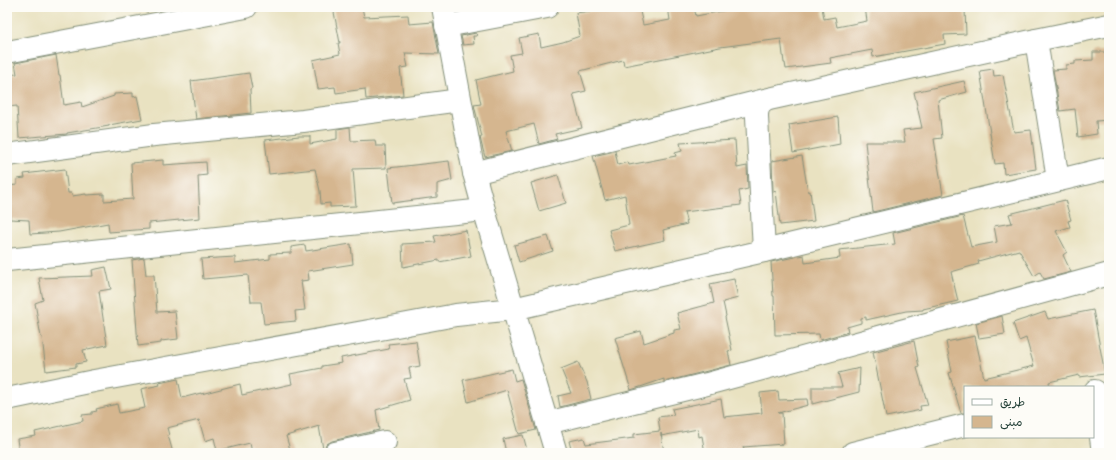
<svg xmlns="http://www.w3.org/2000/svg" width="1116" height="460" viewBox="0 0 1116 460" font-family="'Architects Daughter','Playpen Sans Arabic',sans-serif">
  <rect width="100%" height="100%" fill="#fdfcf7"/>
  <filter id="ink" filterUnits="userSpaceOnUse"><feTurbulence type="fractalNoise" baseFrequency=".025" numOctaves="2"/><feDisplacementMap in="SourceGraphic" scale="8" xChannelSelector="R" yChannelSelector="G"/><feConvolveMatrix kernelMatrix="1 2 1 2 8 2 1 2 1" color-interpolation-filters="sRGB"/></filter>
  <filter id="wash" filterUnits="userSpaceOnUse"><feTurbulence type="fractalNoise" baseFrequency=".012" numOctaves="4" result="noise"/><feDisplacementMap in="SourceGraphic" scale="16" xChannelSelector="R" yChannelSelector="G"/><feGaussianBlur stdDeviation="0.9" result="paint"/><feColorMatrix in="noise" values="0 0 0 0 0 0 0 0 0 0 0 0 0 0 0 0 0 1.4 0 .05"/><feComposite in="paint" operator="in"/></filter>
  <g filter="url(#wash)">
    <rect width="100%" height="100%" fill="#e9e2c1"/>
    <g id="blocks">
      <!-- building -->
      <g fill="#d5b68f">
        <path d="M333 7H362L364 17 408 15 409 24 433 22 439 54 405 53 408 67 400 68 403 95 366 99 365 89 336 93 335 87 318 89 313 60 340 54 338 43H340Z"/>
        <path d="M612 7H639L643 25 670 20 668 7H694L696 16 743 7H822L824 19 835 17 837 27 867 21 865 7H919L920 10 935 7H963V11L965 10 966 34 944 35 945 44 873 57 872 50 830 58 831 63 786 69 785 63H784L781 39 720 47 624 66 623 60 580 71 586 91 573 94 582 128 555 134 557 139 539 144 534 124 506 131 512 151 485 157 481 142 480 137H482L474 105 481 104 476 80 513 71 510 55 522 53 519 38 539 34 541 47 563 42 580 36 576 13 605 9V8Z"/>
        <path d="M476 33 477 36H473L474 44 463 45 461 36Z"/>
        <path d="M1093 52H1109V120L1096 121 1097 134 1078 137 1075 109 1060 111 1053 70 1066 69V65L1075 64V61L1093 60Z"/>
        <path d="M56 55 59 75H60L64 105 81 102 82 107 114 96V94L133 93V97L137 96 142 119 109 125V126L67 133V134L19 138 17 106 7 107V75L17 74 15 63Z"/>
        <path d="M993 69 994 76 1003 75 1014 132 1031 130 1036 169 1004 174 1003 163 995 164 980 71Z"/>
        <path d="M249 73 252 88 250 89 251 113 196 119 191 81Z"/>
        <path d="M964 81 967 92 938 100 942 138 934 139 943 195 873 212 865 142H905L903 130 922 128 914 92Z"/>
        <path d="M838 117 840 144 793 153 789 125Z"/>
        <path d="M350 127 351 141 375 140 376 146H385L386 168 353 169 356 206 330 207V203L321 204 320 191 315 169 269 174 265 140 299 136H310V144L337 139V129Z"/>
        <path d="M735 140 737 168 747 166 748 189 739 191 741 205 684 212 687 224 663 230 665 240 615 251 609 230 629 225 625 195 605 200 593 156 615 151 618 165 628 162 629 165 676 156 675 153 682 151 680 143Z"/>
        <path d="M802 156 808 192 810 191 814 221 780 225 776 191 773 192 772 161Z"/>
        <path d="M163 160V165L206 162 207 175 198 176 200 218 149 223V229L109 232 108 223 59 232 30 234 29 220 10 219 7 186 17 185V179L25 178 24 174 65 169 68 193H71L72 196 86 194V195L104 194V201L133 199 131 163Z"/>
        <path d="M449 161 452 180 437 184V197L392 203 388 168Z"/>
        <path d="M558 175 566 203 539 211 531 183Z"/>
        <path d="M1065 200 1071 220 1068 221 1070 227 1056 231 1067 252 1063 255 1071 272 1044 279 1040 272 1034 276 1019 250 978 261 979 264 951 272 958 301 923 309V310L906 311 866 320V317L861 318V323L847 327 848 332 820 340 819 334 775 335 774 296H773L771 262 804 255 805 263 840 258 839 250 895 244 893 233 963 216 971 247 997 242 994 226 1012 223 1009 214Z"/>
        <path d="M466 230 471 256 439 262V260L403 267 402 244 436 242 434 236Z"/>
        <path d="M548 236 553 251 519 262 514 245Z"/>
        <path d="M351 244 353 264 308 271 309 280 301 281 305 310 295 311 296 321 264 324 261 302H251L248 275 203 279 201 259 235 257V263L270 259V254L291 253V247L305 245 306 251Z"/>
        <path d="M144 258 146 275H154L157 312 175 311 178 339 161 341V343L138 346 132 260Z"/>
        <path d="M106 267 111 289 99 291 107 345 83 350 86 362 76 364V367L46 371 42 337H41L35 303 43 300 39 278 93 276 92 270Z"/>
        <path d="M734 279 738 298 723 302 726 316 725 317 732 350 728 351 731 365 664 382V379L631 390 615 338 641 331 644 343 674 333V330L681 329 677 313 714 303 710 284Z"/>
        <path d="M1093 310 1105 374 1079 377V375L1049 382 1050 387H965V413H961L949 373 952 372 946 342 975 336 984 378 1034 366 1026 338 1019 341 1013 323 1045 312 1048 319Z"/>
        <path d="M1002 316 1005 334 979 338 976 323Z"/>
        <path d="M416 341 420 366 409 368 411 378 404 379 410 400 376 410 379 430 332 441 327 444 323 449 319 426 286 436 291 453H252L250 443 217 451 214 438 205 441 199 420 167 428 169 435H168L173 453H19L17 439 36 436 35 432 83 421 82 415 92 414V412L97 411 96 409 117 404 119 413 145 408 141 389 160 385 159 383 178 379 182 398 201 393V394L240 384 242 395 292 384 290 374 322 368V366L342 363 341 358 389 349 388 344Z"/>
        <path d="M914 341 919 367 917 368 928 405 920 406 921 410 886 417 873 352Z"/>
        <path d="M578 362 587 382 591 399 560 407 558 396 571 393 561 369Z"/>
        <path d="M860 368 859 392 812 404V387H842L838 373Z"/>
        <path d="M512 369 515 381 521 379 536 430 519 434 507 390 468 402 463 380Z"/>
        <path d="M778 391 779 400 807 399 808 405 778 413H782L784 444 743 447 744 451 731 453H705L702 436 699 437 698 429 661 436V433L664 453H572L569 441 584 438 586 444 634 438V434L660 431 658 417 674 415 672 409 721 399 724 417 762 413 760 393Z"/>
        <path d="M523 435 527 450 518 453H506L503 439Z"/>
      </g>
    </g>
  </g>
  <g filter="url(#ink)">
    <use href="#blocks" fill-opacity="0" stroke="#84907a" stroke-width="1"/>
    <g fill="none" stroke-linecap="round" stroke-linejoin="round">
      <!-- minor casing -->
      <g stroke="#84907a" stroke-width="24">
        <g id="minor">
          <path d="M443 7 474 173 484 210 556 453"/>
          <path d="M446 26 547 7"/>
          <path d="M1036 40 1058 180"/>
          <path d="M7 52 246 7"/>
          <path d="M7 155 154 135 303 121 460 100"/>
          <path d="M474 173 765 100"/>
          <path d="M764 251 757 117C757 107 760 102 769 99L1036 40 1109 25"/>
          <path d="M7 260 484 210"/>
          <path d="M1095 391 1103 453"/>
          <path d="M7 399 94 381 402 325 456 315 513 309 764 251 1109 168"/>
          <path d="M547 423 707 384 1109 274"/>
          <path d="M335 453 385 442"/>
          <path d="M853 453 965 425"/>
        </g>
      </g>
      <!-- minor -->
      <use href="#minor" stroke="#fff" stroke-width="22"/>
    </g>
  </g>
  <!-- margin -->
  <rect width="1116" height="460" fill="none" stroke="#fdfcf7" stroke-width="24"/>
  <!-- legend -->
  <rect x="964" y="386" width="130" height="52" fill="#fdfcf7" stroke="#a4b0a9"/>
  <rect x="972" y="399" width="20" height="6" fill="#ffffff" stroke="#a4b0a9"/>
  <text x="1000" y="406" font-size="12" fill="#1f3d34">طريق</text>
  <rect x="972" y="416" width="20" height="12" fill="#d5b68f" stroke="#a4b0a9"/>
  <text x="1000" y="426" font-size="12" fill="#1f3d34">مبنى</text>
</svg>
